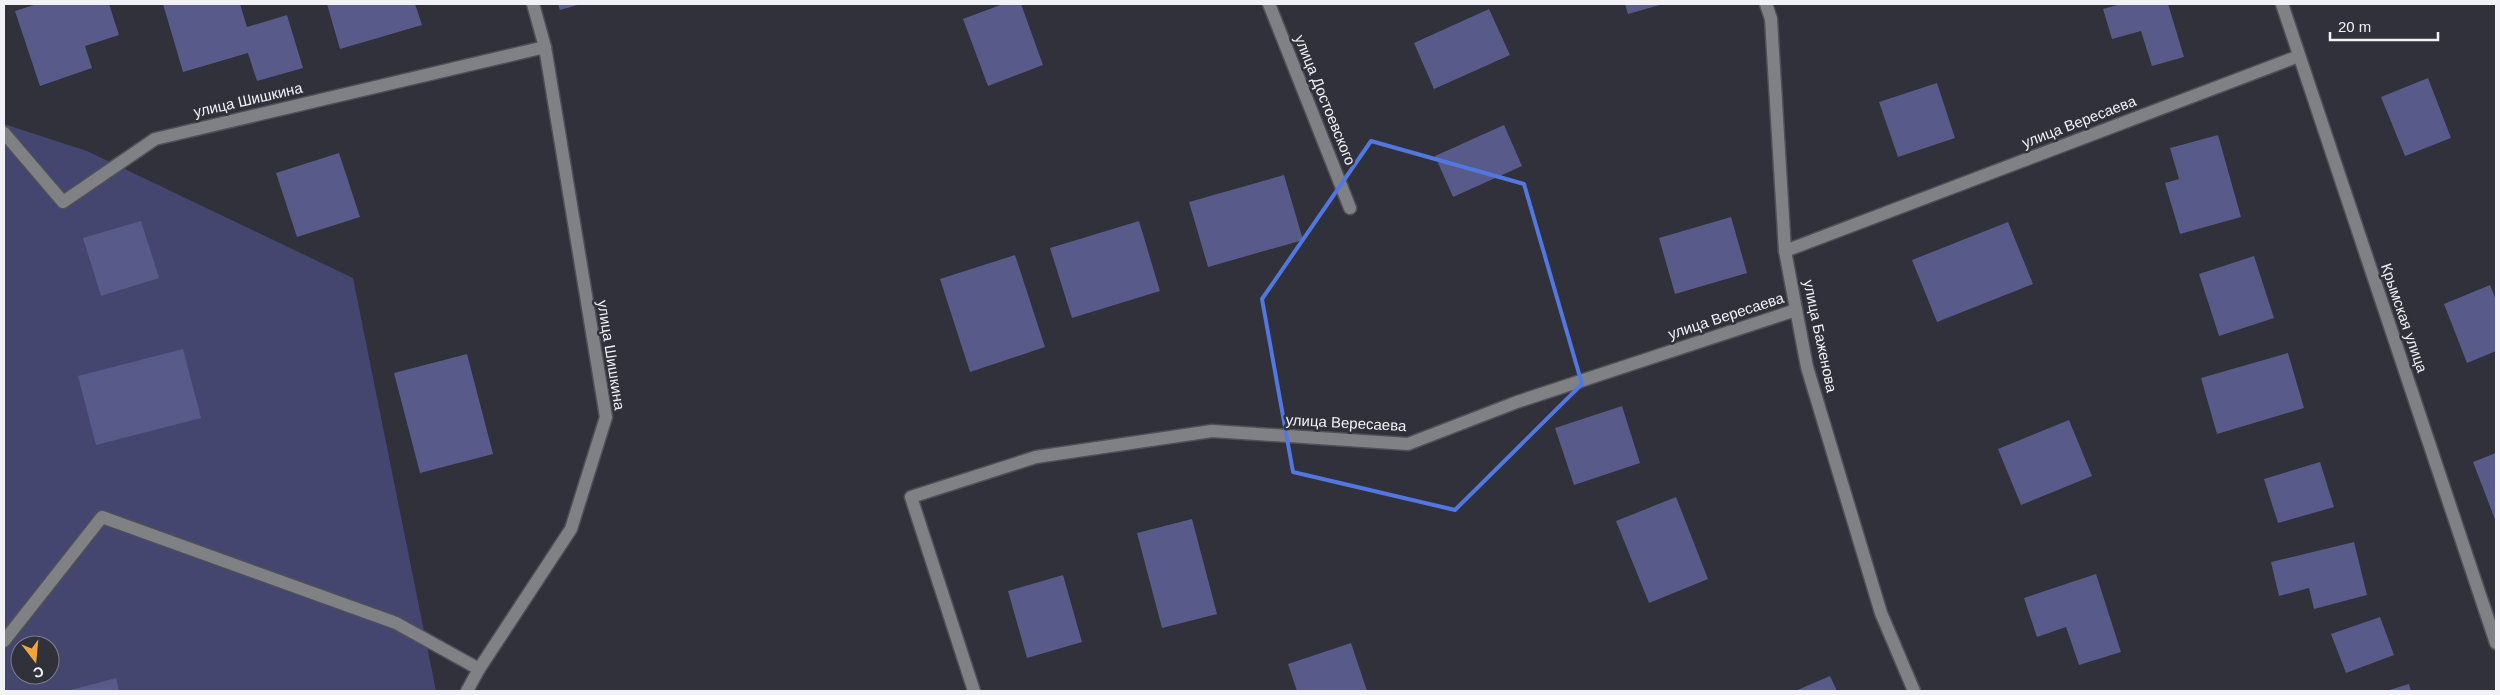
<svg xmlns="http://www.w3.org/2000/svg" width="2500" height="695" viewBox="0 0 2500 695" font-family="Helvetica,sans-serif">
  <rect width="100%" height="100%" fill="#30313a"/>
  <!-- green -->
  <path fill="#44466f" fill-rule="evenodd" d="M4 124 87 151 353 278 436 691H4ZM20 645H50V675H20Z"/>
  <!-- building -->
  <g fill="#585a8a">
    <path d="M37 4H109L119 35 85 46 92 68 40 86 15 11Z"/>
    <path d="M163 4H240L247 27 287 15 303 68 257 81 248 53 183 72Z"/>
    <path d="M327 4H415L422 25 340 49Z"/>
    <path d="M558 4H581L560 10Z"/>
    <path d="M1003 4H1021L1043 65 988 86 963 19Z"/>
    <path d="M1625 4H1663L1628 14Z"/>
    <path d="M2121 4H2168L2184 57 2152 66 2141 31 2112 39 2103 9Z"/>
    <path d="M1489 9 1510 55 1434 89 1414 43Z"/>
    <path d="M2428 78 2451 138 2405 156 2381 97Z"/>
    <path d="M1937 83 1955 138 1898 157 1879 102Z"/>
    <path d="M1504 125 1522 166 1453 197 1435 156Z"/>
    <path d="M2218 135 2241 217 2180 234 2165 183 2179 179 2170 148Z"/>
    <path d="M339 153 360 217 297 237 276 173Z"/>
    <path d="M1284 175 1303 240 1208 267 1189 202Z"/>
    <path d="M1731 217 1747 273 1675 294 1659 238Z"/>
    <path d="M141 221 159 278 101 296 83 238Z"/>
    <path d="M1139 221 1160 291 1072 318 1050 248Z"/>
    <path d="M2008 222 2033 284 1937 322 1912 260Z"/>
    <path d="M1015 255 1045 347 970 372 940 279Z"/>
    <path d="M2254 256 2274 318 2219 336 2199 274Z"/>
    <path d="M2490 285 2496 300V351L2467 363 2444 304Z"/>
    <path d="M183 349 201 418 96 445 78 376Z"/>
    <path d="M2288 353 2304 408 2217 434 2201 378Z"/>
    <path d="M467 354 493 454 420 473 394 373Z"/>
    <path d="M1622 406 1640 463 1574 485 1555 428Z"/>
    <path d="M2069 420 2092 476 2021 505 1998 449Z"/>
    <path d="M2496 453V522L2473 462Z"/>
    <path d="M2320 462 2334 507 2278 523 2264 479Z"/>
    <path d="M1676 497 1708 579 1649 603 1616 521Z"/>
    <path d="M1192 519 1217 614 1162 628 1137 533Z"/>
    <path d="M2354 542 2367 595 2314 609 2309 588 2279 596 2271 562Z"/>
    <path d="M2096 574 2121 652 2079 665 2066 627 2037 637 2024 598Z"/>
    <path d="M1063 575 1082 642 1027 658 1008 591Z"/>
    <path d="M2380 617 2394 655 2346 673 2331 634Z"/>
    <path d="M1351 643 1367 691H1297L1288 664Z"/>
    <path d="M1830 676 1837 691H1795Z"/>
    <path d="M116 678 119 691H67Z"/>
    <path d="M2409 684 2411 691H2386Z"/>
  </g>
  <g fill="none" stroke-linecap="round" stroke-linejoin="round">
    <!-- minor casing -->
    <g stroke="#4f5058" stroke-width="15">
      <g id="minor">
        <path d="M1269 4 1350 208"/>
        <path d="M1766 4 1771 19 1785 251 1807 367 1881 613 1914 691"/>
        <path d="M2282 4 2496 643"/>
        <path d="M4 133 63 202 155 139 545 47"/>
        <path d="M1785 251 2299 56"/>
        <path d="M4 641 102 517 396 623 479 669"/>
        <path d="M467 691 479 669 571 529 606 417 545 47 533 4"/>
        <path d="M974 691 911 497 1036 457 1212 431 1408 444 1517 402 1796 310"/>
      </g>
    </g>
    <!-- minor -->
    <use href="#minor" stroke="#808185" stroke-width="12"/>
  </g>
  <!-- marked area -->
  <path fill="none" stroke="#5277e0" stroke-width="4" stroke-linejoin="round" d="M1371 141 1524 184 1582 384 1455 510 1293 472 1262 299Z"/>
  <g text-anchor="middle" stroke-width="5" stroke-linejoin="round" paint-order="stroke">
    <!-- street labels -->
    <g font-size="15" fill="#f1f1f7" stroke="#30313a">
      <text transform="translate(248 100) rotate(-13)" y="5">улица Шишкина</text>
      <text transform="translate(1325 100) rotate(68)" y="5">улица Достоевского</text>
      <text transform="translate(2079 122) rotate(-21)" y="5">улица Вересаева</text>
      <text transform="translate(1726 316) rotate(-18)" y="5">улица Вересаева</text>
      <text transform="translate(2404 318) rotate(71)" y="5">Крымская улица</text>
      <text transform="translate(1820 336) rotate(78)" y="5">улица Баженова</text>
      <text transform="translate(611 355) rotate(81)" y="5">улица Шишкина</text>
      <text transform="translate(1346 423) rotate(3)" y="5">улица Вересаева</text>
    </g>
  </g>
  <!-- border -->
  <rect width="2500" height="695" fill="none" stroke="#f1f1f7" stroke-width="10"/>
  <!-- north arrow -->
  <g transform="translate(35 660) rotate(164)"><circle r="24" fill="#30313a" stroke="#7d7e86"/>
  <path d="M0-4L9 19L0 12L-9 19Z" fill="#f0a63f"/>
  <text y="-8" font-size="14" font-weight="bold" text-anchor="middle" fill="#f1f1f7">С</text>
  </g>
  <!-- scale -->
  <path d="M2330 32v8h108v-8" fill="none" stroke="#f1f1f7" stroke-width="2.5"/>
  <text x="2338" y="32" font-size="15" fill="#f1f1f7" stroke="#30313a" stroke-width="4" paint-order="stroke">20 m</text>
</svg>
